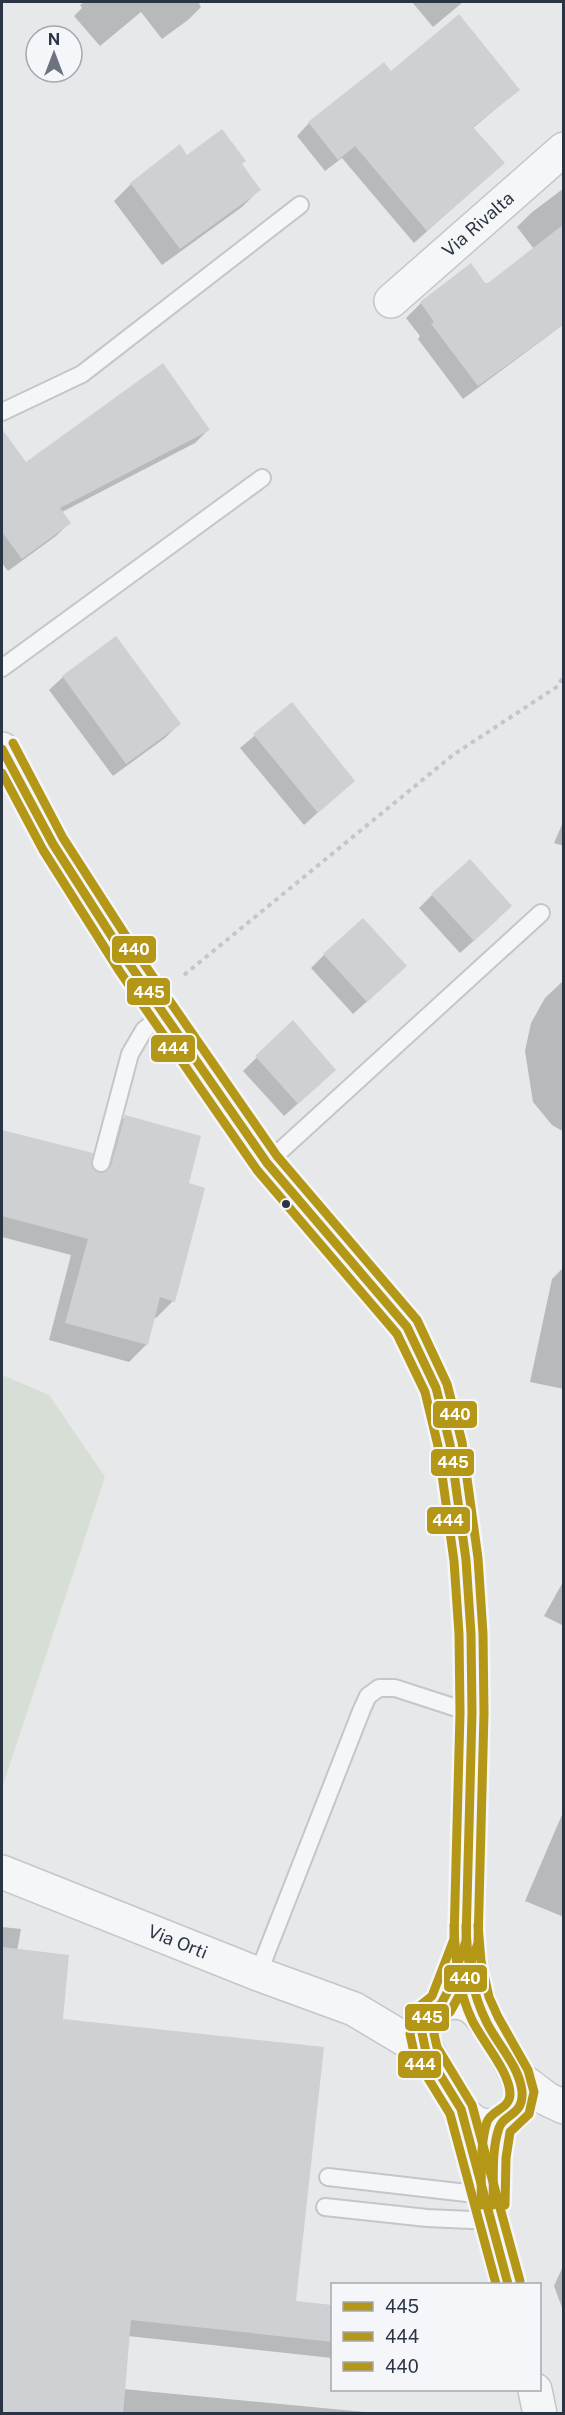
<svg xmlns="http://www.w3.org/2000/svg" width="565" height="2415" viewBox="0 0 565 2415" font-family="'Public Sans',sans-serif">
  <rect width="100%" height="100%" fill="#e6e8ea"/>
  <!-- green -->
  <path fill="#d6ded6" d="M2 1375 49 1395 105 1477 2 1788Z"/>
  <!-- shadow -->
  <g fill="#0003">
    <path d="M84 2H201L199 4 201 7 188 20 162 39 141 12 100 46 74 16 82 8 80 5Z"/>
    <path d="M412 2H463L433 27Z"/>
    <path d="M391 73 518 90 473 128 503 163 414 243 342 158 325 171 297 136 309 123Z"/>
    <path d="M240 165 259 190 242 207 162 265 114 201 131 184Z"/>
    <path d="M564 188V324L463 399 418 339 420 336 406 318 421 303 471 265 484 285H488L534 249 517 227 531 213Z"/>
    <path d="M208 430 195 443 62 512 69 523 56 536 8 571 2 563V453L12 445 25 464Z"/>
    <path d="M116 638 179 724 165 738 113 776 49 690 63 677Z"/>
    <path d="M292 704 353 781 304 825 240 748Z"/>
    <path d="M564 820V846L554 843Z"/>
    <path d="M432 895 497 920 460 953 419 908Z"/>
    <path d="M324 955 392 979 353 1014 311 968Z"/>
    <path d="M564 980V1132L552 1125 533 1102 525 1051 531 1023 545 998Z"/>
    <path d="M293 1022 321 1083 284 1116 243 1071Z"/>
    <path d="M125 1117 187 1184 173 1301 156 1318 154 1317 146 1345 129 1362 49 1340 71 1255 2 1237V1131L91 1154 90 1167 97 1174 108 1134Z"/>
    <path d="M564 1267V1389L530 1382 552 1279Z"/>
    <path d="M564 1580V1626L544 1616Z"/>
    <path d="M564 1810V1917L525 1901Z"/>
    <path d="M2 1927 21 1929 17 1951 61 2020 294 2302 332 2306V2358L128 2336 123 2389 386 2414H2Z"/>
    <path d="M564 2264V2313L554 2286Z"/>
  </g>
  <!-- building -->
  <g fill="#ced0d3">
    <path d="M459 14 520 90 473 127 505 163 427 231 355 146 338 160 308 122 384 62 391 71Z"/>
    <path d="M222 129 246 161 242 164 261 190 180 249 130 183 180 144 187 155Z"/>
    <path d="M564 224V324L478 386 431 324 434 322 420 302 471 263 485 283H488Z"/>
    <path d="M163 363 210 430 60 508 71 523 22 559 2 532V429L26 462Z"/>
    <path d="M116 636 181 724 126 764 62 676Z"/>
    <path d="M292 702 355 781 318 813 253 734Z"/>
    <path d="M470 859 512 906 474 941 431 894Z"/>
    <path d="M363 918 407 966 367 1002 323 954Z"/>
    <path d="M293 1020 336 1070 298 1104 255 1056Z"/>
    <path d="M125 1115 201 1136 189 1183 205 1188 175 1302 160 1297 148 1345 65 1323 88 1239 2 1216V1130L93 1153 91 1166 98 1173H103L111 1166Z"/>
    <path d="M2 1947 69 1955 63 2019 324 2047 296 2301 333 2305V2342L131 2320 123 2414H2Z"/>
  </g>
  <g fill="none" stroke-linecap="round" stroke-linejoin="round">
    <!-- lane casing -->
    <g stroke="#c4c6c8" stroke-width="20">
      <g id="lane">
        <path d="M2 412 82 374 300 205"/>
        <path d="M2 668 262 478"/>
        <path d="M101 1163 130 1054 144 1030 164 1014"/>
        <path d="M267 1163 541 913"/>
        <path d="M258 1974 362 1709 368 1696 379 1688H395L472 1713"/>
        <path d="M328 2177 484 2195"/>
        <path d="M325 2207 427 2218 493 2221"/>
      </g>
    </g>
    <!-- street casing -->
    <g stroke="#c4c6c8" stroke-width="36">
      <g id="street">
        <path id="s1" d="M391 301 564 149"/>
        <path d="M2 749 53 844 130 965 267 1163 407 1327 436 1388 450 1444 466 1560 471 1634 472 1713 466 1941 477 1995 485 2021"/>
        <path id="s2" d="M2 1872 258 1974 354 2009 426 2052"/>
        <path d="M452 2002C458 2002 464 2003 470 2006 486 2015 520 2073 522 2092 523 2106 515 2114 504 2121 497 2126 487 2127 478 2124 461 2116 453 2095 444 2081 426 2051 402 2014 452 2002Z"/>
        <path d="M518 2077 547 2099 564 2107"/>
        <path d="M461 2109 508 2284"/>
        <path d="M535 2390 540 2414"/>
      </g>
    </g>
    <!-- path -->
    <path stroke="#c5c6ca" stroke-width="4" stroke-dasharray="4.5 4.5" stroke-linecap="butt" d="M184 975 453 755 558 686 564 675"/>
    <!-- lane -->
    <use href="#lane" stroke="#f5f6f7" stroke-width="16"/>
    <!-- street -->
    <use href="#street" stroke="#f5f6f7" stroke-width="33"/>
    <!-- bus-1 casing -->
    <g stroke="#f4f6f9" stroke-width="14">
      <g id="bus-1">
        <path d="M2 749 53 844 130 965 267 1163 407 1327 436 1388 450 1444 466 1560 471 1634 472 1713 466 1941 449 1989 441 2004 428 2013 422 2033 426 2052 461 2109 508 2284"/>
        <path d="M466 1925C467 1958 471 1992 487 2023 498 2045 519 2066 522 2091 524 2116 503 2114 499 2128 491 2151 494 2180 493 2205"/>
      </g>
    </g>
    <!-- bus-2 casing -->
    <g stroke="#f4f6f9" stroke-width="14">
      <g id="bus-2">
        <path d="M2 773 43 850 120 972 257 1170 397 1334 425 1392 438 1446 454 1561 459 1634 460 1713 454 1939 432 1996 417 2008 410 2034 415 2057 450 2114 496 2284"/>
        <path d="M454 1925C455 1957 458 1991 472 2020 482 2041 510 2072 510 2094 510 2109 491 2110 487 2122 479 2147 482 2178 481 2205"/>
      </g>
    </g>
    <!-- bus-3 casing -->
    <g stroke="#f4f6f9" stroke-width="14">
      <g id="bus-3">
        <path d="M13 743 63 838 140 958 277 1156 417 1320 447 1384 462 1442 478 1558 483 1634 484 1713 478 1943 460 1994 450 2012 438 2020 434 2034 437 2047 472 2105 520 2281"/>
        <path d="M478 1925 481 1961 489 1997 498 2017 528 2070 534 2092 529 2114 510 2132 506 2158 505 2205"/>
      </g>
    </g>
    <!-- bus-1 -->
    <use href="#bus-1" stroke="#b59718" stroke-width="9"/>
    <!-- bus-2 -->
    <use href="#bus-2" stroke="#b59718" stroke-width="9"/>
    <!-- bus-3 -->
    <use href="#bus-3" stroke="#b59718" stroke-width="9"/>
  </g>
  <!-- markers -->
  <circle fill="#2b3445" stroke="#f4f6f9" stroke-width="2" cx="286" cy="1204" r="5"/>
  <g text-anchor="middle" stroke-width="6" stroke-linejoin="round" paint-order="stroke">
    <!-- street labels -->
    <g font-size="18" fill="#2b3445" stroke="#f4f6f9">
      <text dy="6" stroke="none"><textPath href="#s1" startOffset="116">Via Rivalta</textPath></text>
      <text dy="6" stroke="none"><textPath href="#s2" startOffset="189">Via Orti</textPath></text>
    </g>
  </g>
  <g stroke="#f4f6f9" stroke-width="2">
    <rect x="111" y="935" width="46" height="29" rx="6" fill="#b59718"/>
    <rect x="126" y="977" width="45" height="29" rx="6" fill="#b59718"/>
    <rect x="150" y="1034" width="46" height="29" rx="6" fill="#b59718"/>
    <rect x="432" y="1400" width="46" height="29" rx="6" fill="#b59718"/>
    <rect x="430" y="1448" width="45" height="29" rx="6" fill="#b59718"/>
    <rect x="426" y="1506" width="45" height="29" rx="6" fill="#b59718"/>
    <rect x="443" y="1964" width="45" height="29" rx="6" fill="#b59718"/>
    <rect x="404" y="2003" width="46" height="29" rx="6" fill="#b59718"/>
    <rect x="397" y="2050" width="45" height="29" rx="6" fill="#b59718"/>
  </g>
  <g font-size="16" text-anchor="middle" font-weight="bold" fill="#fff">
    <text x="134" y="955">440</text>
    <text x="149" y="998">445</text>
    <text x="173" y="1054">444</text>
    <text x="455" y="1420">440</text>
    <text x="453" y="1468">445</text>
    <text x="448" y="1526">444</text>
    <text x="465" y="1984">440</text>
    <text x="427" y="2023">445</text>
    <text x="420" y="2070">444</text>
  </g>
  <!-- border -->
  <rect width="565" height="2415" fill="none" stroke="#2b3445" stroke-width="6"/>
  <!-- legend -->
  <rect x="331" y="2283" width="210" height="108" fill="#f4f6f9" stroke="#a4a8b1" stroke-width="1.5"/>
  <rect x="343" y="2302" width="30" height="9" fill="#b59718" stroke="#a4a8b1" stroke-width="1.5"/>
  <text x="385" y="2313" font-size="18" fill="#2b3445">445</text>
  <rect x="343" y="2332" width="30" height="9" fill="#b59718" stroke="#a4a8b1" stroke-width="1.5"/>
  <text x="385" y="2343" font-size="18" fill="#2b3445">444</text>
  <rect x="343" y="2362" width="30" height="9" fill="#b59718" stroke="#a4a8b1" stroke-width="1.5"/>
  <text x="385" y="2373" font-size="18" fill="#2b3445">440</text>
  <!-- north arrow -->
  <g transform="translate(54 54)"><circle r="28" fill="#f4f6f9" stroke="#a4a8b1" stroke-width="1.5"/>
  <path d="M0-4.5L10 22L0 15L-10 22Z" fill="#6c737f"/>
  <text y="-9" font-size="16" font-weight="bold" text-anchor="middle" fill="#2b3445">N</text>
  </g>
</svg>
